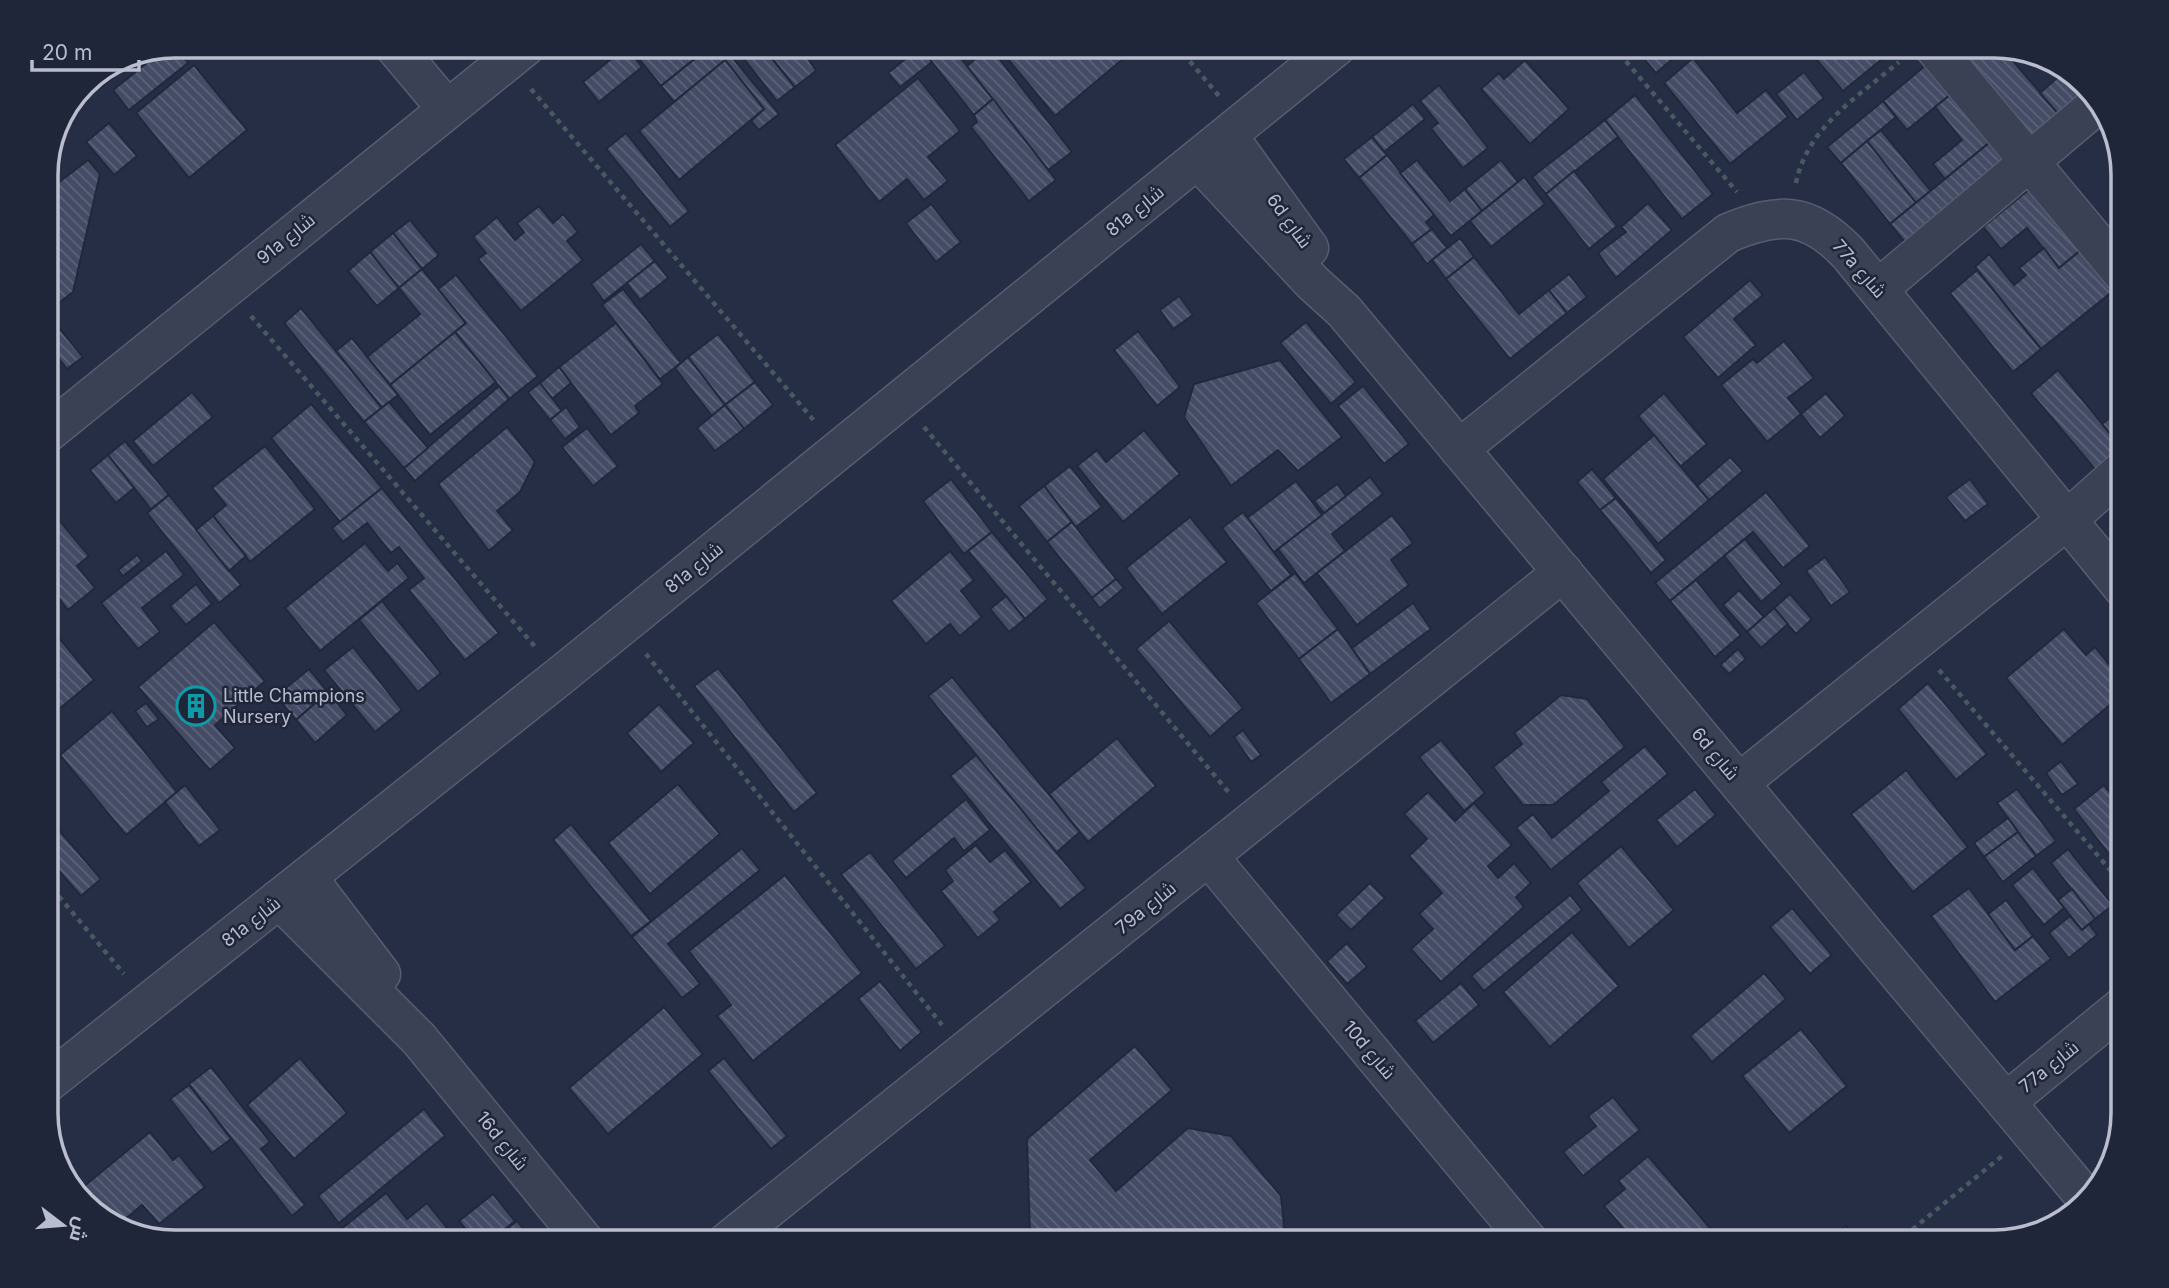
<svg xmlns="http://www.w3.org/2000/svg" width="2169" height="1288" viewBox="0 0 2169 1288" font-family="Inter,Cairo,sans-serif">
  <defs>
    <pattern id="building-back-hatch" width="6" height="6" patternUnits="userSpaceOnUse" patternTransform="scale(1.75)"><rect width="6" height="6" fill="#434b65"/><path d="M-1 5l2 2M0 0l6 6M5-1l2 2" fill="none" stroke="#5c637a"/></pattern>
  </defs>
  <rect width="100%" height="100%" fill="#262e45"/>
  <!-- building -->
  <g fill="url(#building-back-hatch)" stroke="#22283c" stroke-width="2">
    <path d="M175 46 188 63 129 110 113 90 167 47Z"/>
    <path d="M634 46H698L703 52 661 86 630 48Z"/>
    <path d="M711 46H722L731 56 674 102 661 86Z"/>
    <path d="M734 46H762L795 87 777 101Z"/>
    <path d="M762 46H813L804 52 816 71 795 87Z"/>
    <path d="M831 46H859L841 59Z"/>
    <path d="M923 46H951L993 99 974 115 920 47Z"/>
    <path d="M997 46H1112L1123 59 1055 116Z"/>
    <path d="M1633 46H1688L1656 73Z"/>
    <path d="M1805 46H1898L1843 91Z"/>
    <path d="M1950 46 2002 48 2061 117 2032 142Z"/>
    <path d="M626 47 642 67 599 102 583 82Z"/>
    <path d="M920 47 932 62 900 87 888 73Z"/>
    <path d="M990 47 1072 152 1048 170 967 66Z"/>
    <path d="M731 56 779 114 759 130 751 121 764 109 725 60Z"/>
    <path d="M1693 58 1737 113 1766 90 1788 117 1730 164 1664 83Z"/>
    <path d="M725 60 764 109 679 180 639 131Z"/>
    <path d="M1525 60 1569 109 1530 144 1481 89 1499 73 1504 79Z"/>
    <path d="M194 65 247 130 189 178 136 113Z"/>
    <path d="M1926 65 1950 95 1907 130 1883 101Z"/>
    <path d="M109 66 116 75 100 88 91 78Z"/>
    <path d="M2066 70 2089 93 2061 117 2040 93Z"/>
    <path d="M1804 72 1824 98 1797 120 1776 94Z"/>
    <path d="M918 78 960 131 928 157 948 181 924 200 907 179 879 202 835 145Z"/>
    <path d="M1439 85 1488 148 1463 168 1431 128 1438 123 1420 101Z"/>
    <path d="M1635 95 1713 194 1682 219 1605 120Z"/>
    <path d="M1950 95 1989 143 1945 179 1933 164 1962 140 1935 107Z"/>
    <path d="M993 99 1056 180 1029 201 971 127 977 122 974 115Z"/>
    <path d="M1883 101 1896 117 1841 163 1827 147Z"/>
    <path d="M1413 104 1425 119 1384 152 1372 137Z"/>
    <path d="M1605 120 1618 137 1546 194 1532 177Z"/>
    <path d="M109 123 137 156 114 175 86 142Z"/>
    <path d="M1881 130 1931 191 1916 203 1867 141Z"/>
    <path d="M626 133 689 211 670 227 606 149Z"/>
    <path d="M1372 137 1387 155 1359 178 1344 159Z"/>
    <path d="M1867 141 1916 203 1890 224 1841 163Z"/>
    <path d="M1989 143 2008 166 1909 247 1890 224Z"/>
    <path d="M1387 155 1434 215 1426 222 1432 229 1412 244 1359 178Z"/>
    <path d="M88 160 100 174 73 292 46 313V192Z"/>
    <path d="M1417 160 1450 201 1465 189 1482 211 1451 236 1400 173Z"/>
    <path d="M1501 160 1518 182 1482 211 1465 189Z"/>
    <path d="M1574 171 1617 226 1589 249 1546 194Z"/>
    <path d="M1524 177 1545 204 1491 247 1470 221Z"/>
    <path d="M2031 188 2081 250 2059 268 2027 228 2001 249 1983 227Z"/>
    <path d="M1648 203 1672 230 1616 278 1598 253 1626 232 1621 227Z"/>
    <path d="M931 204 961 242 936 262 906 223Z"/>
    <path d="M539 206 553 223 563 214 578 232 567 241 583 260 521 311 478 259 486 253 473 237 497 217 515 240 524 232 517 223Z"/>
    <path d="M410 220 439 255 422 269 393 233Z"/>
    <path d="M1432 229 1447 248 1427 264 1412 244Z"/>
    <path d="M393 233 422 269 399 288 370 252Z"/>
    <path d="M1460 238 1474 257 1446 279 1432 260Z"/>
    <path d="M641 244 655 261 604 301 591 284Z"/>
    <path d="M2044 248 2059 268 2081 250 2113 291 2041 349 1975 267 1989 254 2014 285 2026 275 2019 268Z"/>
    <path d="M370 252 399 288 377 306 348 271Z"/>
    <path d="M1474 257 1519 314 1549 290 1567 313 1510 359 1446 279Z"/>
    <path d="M655 261 668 278 640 300 627 283Z"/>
    <path d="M422 269 466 323 390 385 367 357 420 314 399 288Z"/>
    <path d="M1977 270 2041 349 2013 372 1950 293Z"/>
    <path d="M1569 274 1587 297 1567 313 1549 290Z"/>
    <path d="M456 275 538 376 509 399 455 332 466 323 438 289Z"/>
    <path d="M1750 280 1763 295 1734 319 1756 345 1718 378 1683 337Z"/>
    <path d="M623 289 681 363 660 379 602 305Z"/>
    <path d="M1179 296 1193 315 1173 329 1160 310Z"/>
    <path d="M301 308 382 408 364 422 284 323Z"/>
    <path d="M1306 322 1356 382 1331 404 1280 343Z"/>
    <path d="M616 323 663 384 635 406 639 413 611 435 559 367Z"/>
    <path d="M60 329 83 357 67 369 46 342Z"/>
    <path d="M1138 331 1180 387 1157 406 1114 350Z"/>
    <path d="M455 332 496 382 430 435 390 385Z"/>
    <path d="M718 334 755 382 725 405 688 357Z"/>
    <path d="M352 338 398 395 382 408 336 351Z"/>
    <path d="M1784 341 1814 378 1788 398 1801 414 1767 442 1721 385 1753 359 1757 363Z"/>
    <path d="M688 357 725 405 712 416 675 368Z"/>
    <path d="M1280 360 1342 437 1298 471 1278 450 1231 486 1184 417 1194 384Z"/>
    <path d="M559 367 571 383 552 399 540 383Z"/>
    <path d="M2058 370 2123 449V456L2100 475 2031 393Z"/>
    <path d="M755 382 773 405 744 429 725 405Z"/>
    <path d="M540 383 562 411 550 420 528 392Z"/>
    <path d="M499 386 509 399 415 481 404 468Z"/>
    <path d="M1363 386 1409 444 1384 464 1338 406Z"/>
    <path d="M192 392 213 417 153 466 133 441Z"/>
    <path d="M1664 393 1707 444 1680 467 1638 416Z"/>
    <path d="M1826 393 1845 416 1820 438 1801 414Z"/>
    <path d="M389 402 428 448 404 468 364 422Z"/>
    <path d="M311 404 382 488 340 522 271 438Z"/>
    <path d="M725 405 744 429 715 451 697 428Z"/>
    <path d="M566 407 580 427 565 439 550 420Z"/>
    <path d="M2123 407V449L2102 424Z"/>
    <path d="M507 427 535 462 520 492 497 511 513 530 489 551 438 484Z"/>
    <path d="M587 428 618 466 593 486 562 447Z"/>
    <path d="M1144 430 1180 474 1123 522 1077 466 1097 450 1106 462Z"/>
    <path d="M1654 435 1709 500 1658 544 1603 479Z"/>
    <path d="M125 441 169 495 151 509 108 455Z"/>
    <path d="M265 446 315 509 250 562 213 516 226 505 212 488Z"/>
    <path d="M108 455 134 488 116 503 90 470Z"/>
    <path d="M1730 457 1743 471 1709 500 1697 486Z"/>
    <path d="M1070 466 1102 507 1076 527 1044 486Z"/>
    <path d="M1592 469 1616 498 1600 510 1577 482Z"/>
    <path d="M1370 477 1383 494 1332 534 1345 551 1304 583 1278 549Z"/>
    <path d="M951 479 992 532 964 554 923 501Z"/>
    <path d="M1970 479 1988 504 1965 521 1946 497Z"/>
    <path d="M1296 481 1322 515 1274 552 1247 518Z"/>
    <path d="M1337 484 1346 496 1324 513 1314 501Z"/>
    <path d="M1044 486 1072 522 1047 542 1019 506Z"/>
    <path d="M382 488 499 633 465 660 409 590 424 578 399 547 391 553 367 523 343 542 332 528Z"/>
    <path d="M1766 492 1810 546 1783 568 1753 532 1670 601 1655 583Z"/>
    <path d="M169 495 241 585 219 603 147 513Z"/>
    <path d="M1616 498 1666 560 1651 573 1600 510Z"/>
    <path d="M49 508 89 556 77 566 95 588 68 610 46 582V511Z"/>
    <path d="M1243 512 1291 575 1271 591 1222 528Z"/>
    <path d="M1392 515 1413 543 1391 560 1409 585 1357 625 1317 573Z"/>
    <path d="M213 516 246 556 229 571 196 530Z"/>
    <path d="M1190 517 1227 562 1162 614 1126 568Z"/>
    <path d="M1072 522 1116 579 1092 598 1047 542Z"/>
    <path d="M992 532 1048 599 1025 619 968 551Z"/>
    <path d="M1745 539 1782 584 1761 602 1724 556Z"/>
    <path d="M365 543 388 571 397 563 409 578 320 651 285 608Z"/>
    <path d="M166 551 184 575 142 608 160 632 138 649 101 603Z"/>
    <path d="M950 551 974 580 961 591 982 617 960 636 950 624 926 644 891 601Z"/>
    <path d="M137 555 142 561 123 576 118 570Z"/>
    <path d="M1825 557 1850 592 1831 606 1806 571Z"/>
    <path d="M1295 573 1338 629 1299 659 1256 603Z"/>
    <path d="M1116 579 1124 588 1100 608 1092 598Z"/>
    <path d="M1696 580 1741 635 1715 657 1670 601Z"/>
    <path d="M196 584 212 604 186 625 170 606Z"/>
    <path d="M1739 590 1764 617 1747 632 1723 605Z"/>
    <path d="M1790 594 1812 619 1796 634 1774 608Z"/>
    <path d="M1006 596 1025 619 1009 632 990 609Z"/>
    <path d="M382 601 441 673 418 692 359 620Z"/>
    <path d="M1413 603 1431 629 1370 674 1352 648Z"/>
    <path d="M1774 608 1788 624 1761 648 1747 632Z"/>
    <path d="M1169 621 1243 708 1210 737 1136 649Z"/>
    <path d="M46 622 94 680 46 720Z"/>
    <path d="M214 622 265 681 215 725 235 748 210 770 138 687Z"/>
    <path d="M1338 629 1370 674 1331 703 1299 659Z"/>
    <path d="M2064 629 2086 655 2095 647 2123 682V694L2062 745 2006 678Z"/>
    <path d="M353 647 402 710 375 732 324 670Z"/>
    <path d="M1738 649 1746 659 1729 674 1720 665Z"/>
    <path d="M718 668 817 793 794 812 694 686Z"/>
    <path d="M309 669 328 692 296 720 276 696Z"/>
    <path d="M952 677 1080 832 1056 853 928 696Z"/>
    <path d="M1928 683 1987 754 1956 780 1898 709Z"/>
    <path d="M328 692 347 715 315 743 296 720Z"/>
    <path d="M1561 695 1587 699 1625 747 1553 805H1523L1493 767 1522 744 1514 733Z"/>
    <path d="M146 703 159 719 147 727 135 711Z"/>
    <path d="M659 704 694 743 661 772 627 733Z"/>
    <path d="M112 711 177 792 126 835 60 755Z"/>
    <path d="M1243 730 1261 755 1251 762 1234 737Z"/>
    <path d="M1117 738 1156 786 1088 842 1049 794Z"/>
    <path d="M1441 740 1485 793 1464 811 1419 757Z"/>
    <path d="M1645 746 1668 774 1551 870 1516 828 1533 814 1552 838 1609 791 1601 782Z"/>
    <path d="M976 755 1086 888 1060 909 950 776Z"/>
    <path d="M2061 761 2078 784 2062 795 2046 773Z"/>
    <path d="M1906 770 1968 847 1913 892 1851 814Z"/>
    <path d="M678 784 720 834 650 894 608 843Z"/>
    <path d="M185 785 220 830 199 846 165 802Z"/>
    <path d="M2104 785 2123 810V872L2074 809Z"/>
    <path d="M1695 789 1716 815 1677 847 1656 820Z"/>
    <path d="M2017 789 2056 841 2036 856 1997 803Z"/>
    <path d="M1428 792 1455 821 1474 803 1512 845 1488 866 1498 878 1514 863 1531 883 1516 897 1524 907 1441 982 1411 949 1433 929 1419 914 1442 893 1409 856 1427 839 1404 814Z"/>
    <path d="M966 799 990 830 964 851 954 838 906 878 892 861Z"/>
    <path d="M46 815 101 879 81 896 46 856Z"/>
    <path d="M2008 818 2018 832 1984 857 1974 843Z"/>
    <path d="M571 824 651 921 631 936 553 840Z"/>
    <path d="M2018 832 2036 856 2003 882 1984 857Z"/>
    <path d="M976 845 990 862 1005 850 1031 882 994 912 1000 920 978 938 941 891 953 881 945 870Z"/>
    <path d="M1621 846 1674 910 1629 948 1577 883Z"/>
    <path d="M742 848 760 870 668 944 700 984 682 998 632 937Z"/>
    <path d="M2068 849 2113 905 2095 919 2051 863Z"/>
    <path d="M870 852 945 946 916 969 841 874Z"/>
    <path d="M2033 868 2064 908 2044 925 2012 885Z"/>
    <path d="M785 875 862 973 753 1061 717 1016 731 1005 689 951Z"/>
    <path d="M1370 883 1385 898 1351 930 1336 915Z"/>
    <path d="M1969 888 2015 950 2033 936 2051 959 1995 1002 1931 916Z"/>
    <path d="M2072 889 2095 919 2082 930 2058 900Z"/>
    <path d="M1570 895 1582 910 1484 991 1471 976Z"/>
    <path d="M2006 900 2033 936 2015 950 1988 914Z"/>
    <path d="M1792 908 1832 955 1810 974 1770 927Z"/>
    <path d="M2070 916 2082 930 2089 924 2097 935 2069 958 2049 933Z"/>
    <path d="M1572 932 1619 986 1550 1047 1503 992Z"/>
    <path d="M1347 943 1367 967 1347 984 1327 961Z"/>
    <path d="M1764 973 1786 999 1712 1062 1690 1036Z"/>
    <path d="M880 981 922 1032 900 1051 858 999Z"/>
    <path d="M1461 983 1479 1005 1433 1043 1415 1021Z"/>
    <path d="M664 1007 703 1054 608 1134 569 1088Z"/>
    <path d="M1801 1029 1847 1086 1789 1133 1742 1076Z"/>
    <path d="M1135 1046 1172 1090 1090 1160 1116 1191 1188 1128 1231 1136 1281 1196 1285 1236 1277 1242H1037L1030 1234 1027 1139Z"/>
    <path d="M300 1058 347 1113 294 1159 247 1105Z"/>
    <path d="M724 1058 787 1136 771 1149 708 1071Z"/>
    <path d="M211 1067 270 1142 261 1149 305 1205 292 1216 189 1084Z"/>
    <path d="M189 1085 231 1139 212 1153 170 1099Z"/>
    <path d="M1613 1097 1640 1130 1583 1176 1563 1152 1596 1126 1588 1116Z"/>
    <path d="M424 1109 445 1136 339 1223 318 1196Z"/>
    <path d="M150 1132 173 1160 179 1155 205 1187 159 1224 142 1205 116 1227 110 1225 77 1192Z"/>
    <path d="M1648 1156 1722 1242H1635L1604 1206 1625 1189 1618 1181Z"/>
    <path d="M386 1193 407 1219 427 1203 449 1230 433 1242H334L330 1238Z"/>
    <path d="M493 1194 515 1221 489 1242H476L459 1221Z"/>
    <path d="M517 1221 532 1240 490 1242Z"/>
    <path d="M1846 1226 1859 1242H1826Z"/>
    <path d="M283 1229 294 1242H267Z"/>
  </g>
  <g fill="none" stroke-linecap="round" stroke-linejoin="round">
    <!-- minor casing -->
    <g stroke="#575c6f" stroke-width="41">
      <g id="minor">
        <path d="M394 46 447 109"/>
        <path d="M1933 46 2123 274"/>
        <path d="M1228 136 1309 248"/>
        <path d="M1198 160 1313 283 1344 311 2086 1198"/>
        <path d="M1878 289 2099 103"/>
        <path d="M46 434 526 46"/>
        <path d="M1459 449 1728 233C1779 212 1808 211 1848 253L2123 588"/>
        <path d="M1739 783 2067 520 2123 470"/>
        <path d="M1209 857 1529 1242"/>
        <path d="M307 877 381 974"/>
        <path d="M279 899 419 1039 585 1242"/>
        <path d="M46 1084 560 676 1337 46"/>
        <path d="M2006 1102 2123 1006"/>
        <path d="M727 1242 1563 572"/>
      </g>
    </g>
    <!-- path -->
    <g stroke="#475a62" stroke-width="4.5" stroke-dasharray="5 5" stroke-linecap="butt">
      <path d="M1177 46 1219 96"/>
      <path d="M1613 46 1737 192"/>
      <path d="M531 89 816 423"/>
      <path d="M1796 183C1807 127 1859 96 1899 62"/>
      <path d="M251 316 537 649"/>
      <path d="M46 366 57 379"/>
      <path d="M924 427 1230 794"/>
      <path d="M646 654 942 1025"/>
      <path d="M1939 670 2123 885"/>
      <path d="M46 881 124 974"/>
      <path d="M1897 1242 2002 1156"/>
    </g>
    <!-- minor -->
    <use href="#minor" stroke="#3b4155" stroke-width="38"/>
  </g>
  <!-- icons -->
  <defs>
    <g id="building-ring" transform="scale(2.0125)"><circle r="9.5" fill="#20263a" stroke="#0f9aa8" stroke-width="1.5"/><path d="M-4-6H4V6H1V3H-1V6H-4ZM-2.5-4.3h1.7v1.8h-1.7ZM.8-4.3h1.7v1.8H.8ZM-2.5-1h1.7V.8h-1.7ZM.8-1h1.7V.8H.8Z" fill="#0f9aa8"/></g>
  </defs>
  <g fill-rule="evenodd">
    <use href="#building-ring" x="196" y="706"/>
  </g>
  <g text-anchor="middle" stroke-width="5" stroke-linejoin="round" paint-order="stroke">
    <!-- street labels -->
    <g font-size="18" fill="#b9bdce" stroke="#20263a">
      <text transform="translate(1135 211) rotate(-39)" y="6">81a شارع</text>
      <text transform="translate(1289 221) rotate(54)" y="6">6d شارع</text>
      <text transform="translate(286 239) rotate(-39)" y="6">91a شارع</text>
      <text transform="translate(1859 269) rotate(49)" y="6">77a شارع</text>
      <text transform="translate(694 568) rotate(-39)" y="6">81a شارع</text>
      <text transform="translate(1715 754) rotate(50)" y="6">6d شارع</text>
      <text transform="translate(1146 908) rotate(-39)" y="6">79a شارع</text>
      <text transform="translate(251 922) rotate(-38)" y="6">81a شارع</text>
      <text transform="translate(1369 1050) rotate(50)" y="6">10d شارع</text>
      <text transform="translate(2049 1067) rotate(-39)" y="6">77a شارع</text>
      <text transform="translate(502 1141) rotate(51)" y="6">16d شارع</text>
    </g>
    <!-- poi labels -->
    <g font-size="18" fill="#b9bdce" stroke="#20263a" text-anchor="start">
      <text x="223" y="702">Little Champions<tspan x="223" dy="21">Nursery</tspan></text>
    </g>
  </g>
  <!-- crop -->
  <path d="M0 0H2169V1288H0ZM175 58H1994A117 117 0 0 1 2111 175V1113A117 117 0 0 1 1994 1230H175A117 117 0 0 1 58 1113V175A117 117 0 0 1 175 58Z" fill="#20263a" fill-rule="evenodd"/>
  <path fill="none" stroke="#b9bdce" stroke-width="3.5" d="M175 58H1994A117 117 0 0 1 2111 175V1113A117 117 0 0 1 1994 1230H175A117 117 0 0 1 58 1113V175A117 117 0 0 1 175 58Z"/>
  <!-- north arrow -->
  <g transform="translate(63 1225) rotate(106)" stroke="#20263a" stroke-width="5" paint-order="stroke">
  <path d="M0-5L12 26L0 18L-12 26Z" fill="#b9bdce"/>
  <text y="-10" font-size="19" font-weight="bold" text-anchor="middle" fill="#b9bdce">ش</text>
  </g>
  <!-- scale -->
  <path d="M32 60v10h107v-10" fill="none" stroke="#b9bdce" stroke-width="3.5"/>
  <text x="42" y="60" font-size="21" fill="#b9bdce" stroke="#20263a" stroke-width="5" paint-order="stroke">20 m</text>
</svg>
